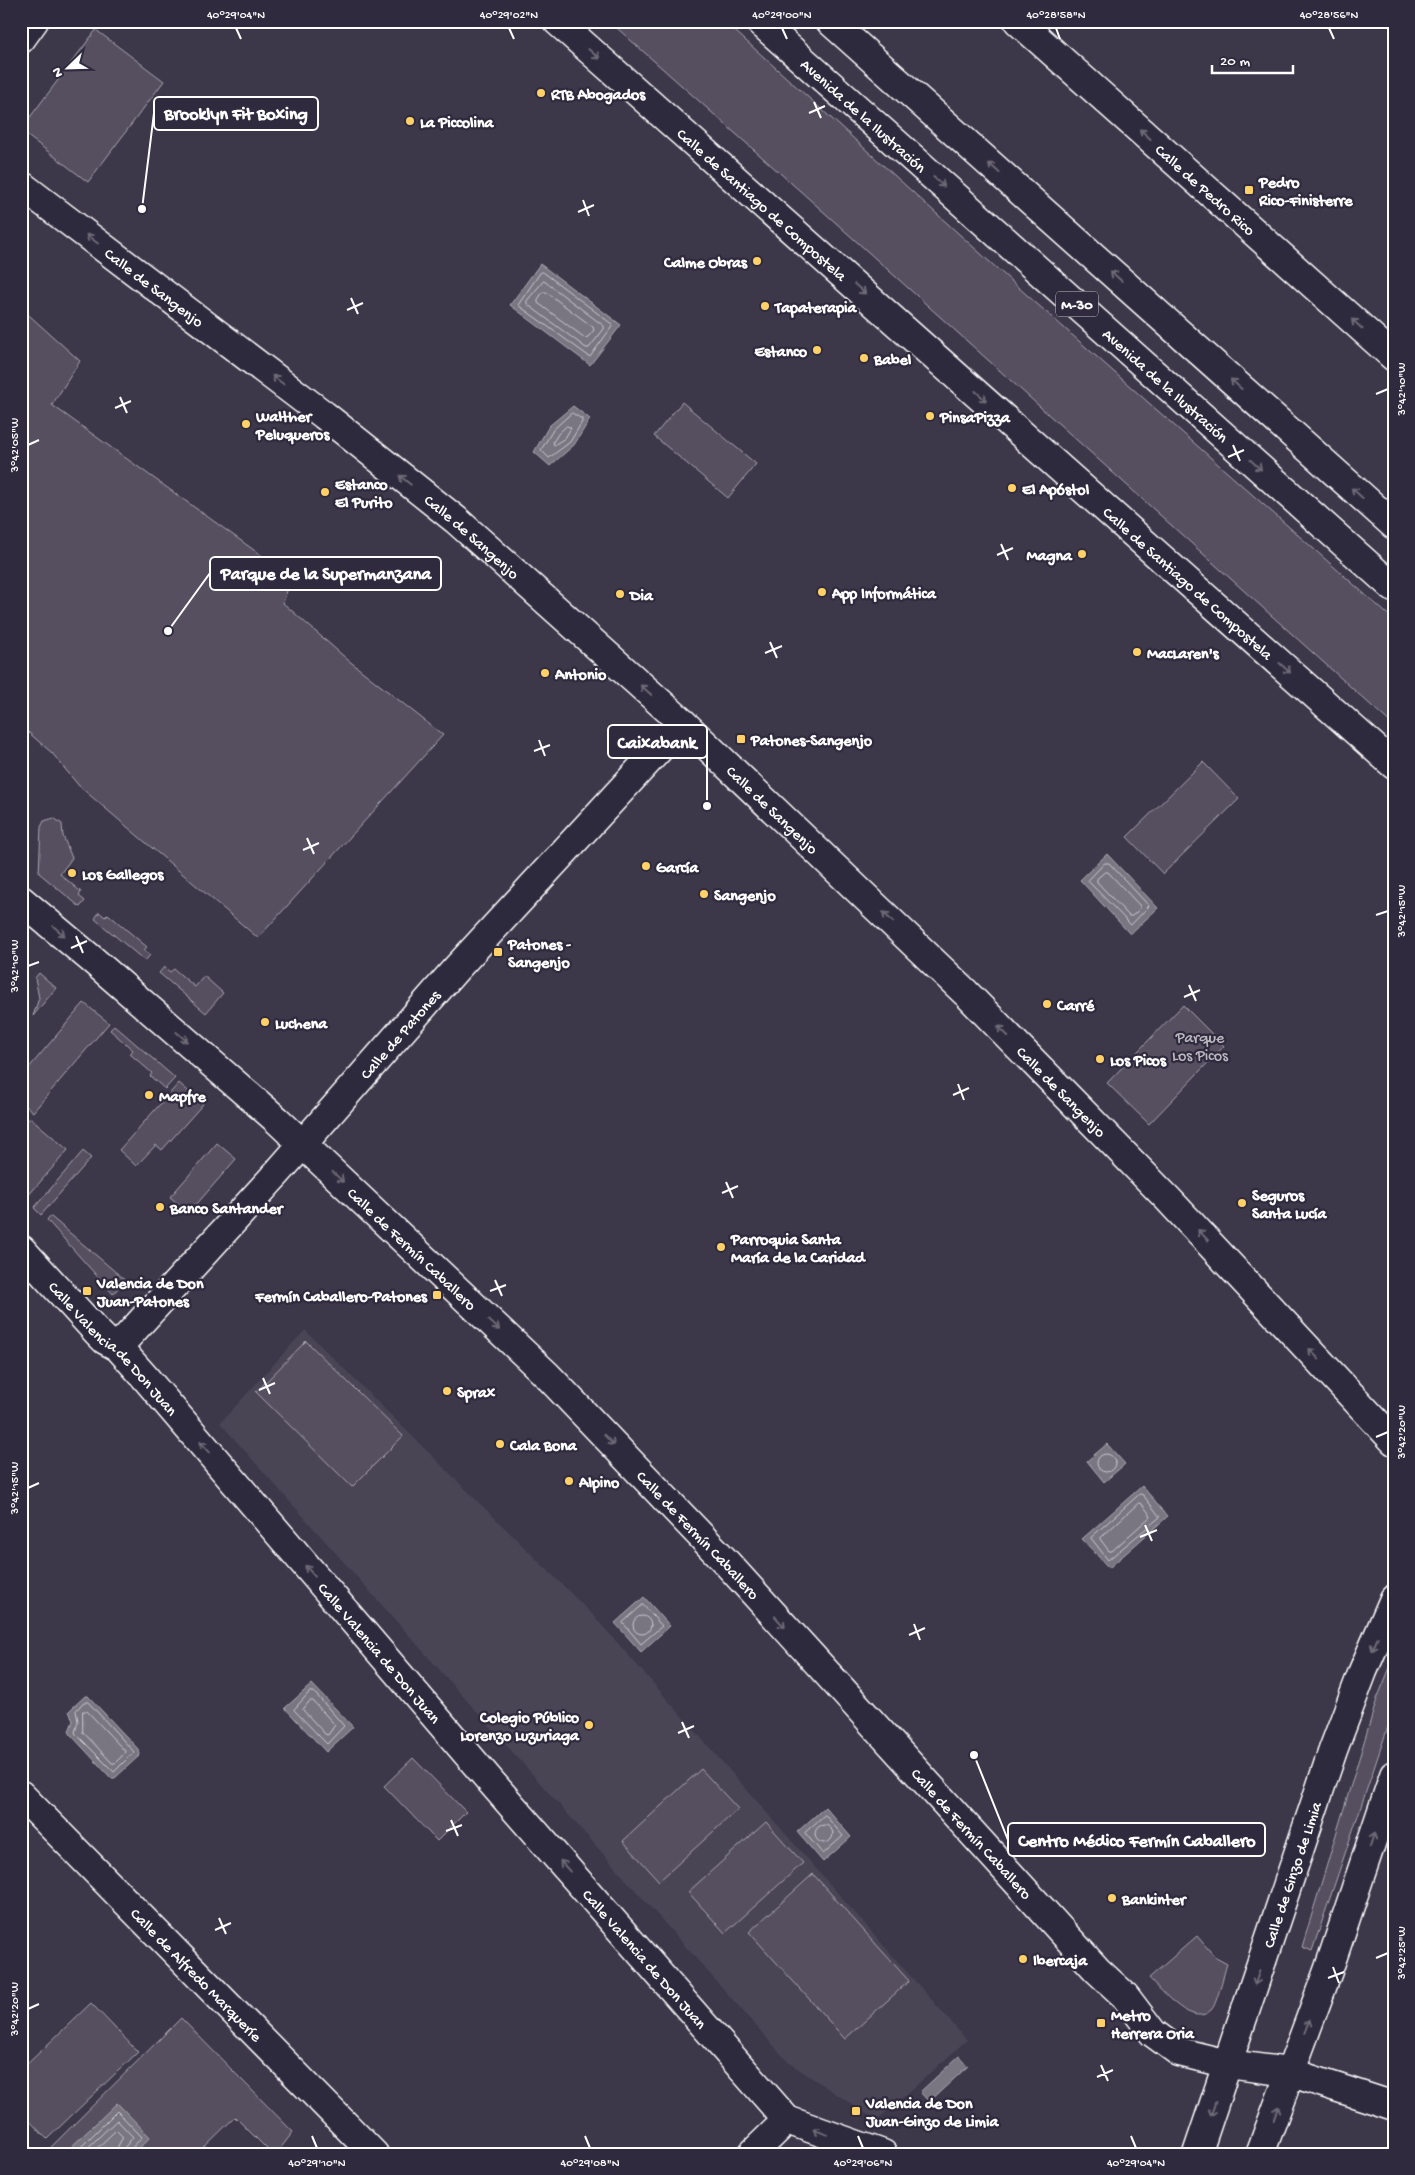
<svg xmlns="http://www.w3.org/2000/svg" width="1415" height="2175" viewBox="0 0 1415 2175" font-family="'Gochi Hand',sans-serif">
  <rect width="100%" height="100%" fill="#3c3749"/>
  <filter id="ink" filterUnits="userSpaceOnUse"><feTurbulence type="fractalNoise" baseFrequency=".02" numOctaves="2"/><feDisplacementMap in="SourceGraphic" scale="10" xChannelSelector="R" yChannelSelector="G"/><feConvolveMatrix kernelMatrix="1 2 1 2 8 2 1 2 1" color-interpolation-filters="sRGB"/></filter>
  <g filter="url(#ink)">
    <!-- built -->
    <path fill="#494455" d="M305 1330 594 1616 967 2040 879 2119 866 2114 788 2062 220 1423Z"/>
    <!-- green -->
    <g fill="#555060" stroke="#aaa8b0">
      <path d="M609 21H724L1001 272 1394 620V726L826 214Z"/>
      <path d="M96 30 164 81 88 182 21 131V129Z"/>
      <path d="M21 308 80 361 52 405 265 558 290 582 283 603 348 660 443 735 258 938 79 786 52 753 21 726Z"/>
      <path d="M682 402 756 464 728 498 654 436Z"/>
      <path d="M1203 762 1239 799 1163 874 1127 837Z"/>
      <path d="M54 818 62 824 63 836 72 858 60 874 81 892 79 896 85 901 80 907 39 873 41 827 44 821Z"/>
      <path d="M99 912 105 917 108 914 147 947 144 950 150 955 145 961 95 919Z"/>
      <path d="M164 967 170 972 174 969 195 987 204 976 223 993 206 1013 159 973Z"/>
      <path d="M39 973 56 988 33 1016 39 998 35 978Z"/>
      <path d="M84 1003 109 1023 33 1112 21 1102V1077Z"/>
      <path d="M1183 1005 1224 1046 1149 1124 1107 1083Z"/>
      <path d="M114 1025 175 1078 165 1089 150 1076 152 1073 130 1054 133 1050 110 1030Z"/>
      <path d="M179 1083 203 1104 162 1150 156 1145 136 1166 119 1150Z"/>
      <path d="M31 1118 68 1150 27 1197 21 1191V1124Z"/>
      <path d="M217 1143 236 1159 189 1213 170 1197Z"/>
      <path d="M83 1151 91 1158 41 1215 34 1208Z"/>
      <path d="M50 1216 125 1280 113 1294 47 1220Z"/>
      <path d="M306 1341 403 1436 352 1487 256 1392Z"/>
      <path d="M1394 1658V1709L1312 1951 1302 1947 1377 1699Z"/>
      <path d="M413 1758 466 1812 437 1841 384 1786Z"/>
      <path d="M701 1769 738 1809 659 1881 623 1841Z"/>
      <path d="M766 1822 803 1863 725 1933 688 1892Z"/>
      <path d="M813 1874 909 1981 845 2039 749 1932Z"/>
      <path d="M1197 1936 1216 1958 1227 1964C1224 1973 1217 2003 1212 2009 1194 2030 1162 1991 1149 1978Z"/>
      <path d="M91 2003 138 2052 47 2139 21 2112V2070Z"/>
      <path d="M181 2018 293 2132 276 2154H272L235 2117 197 2154H44Z"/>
    </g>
    <!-- water -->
    <g fill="#797682" stroke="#afadb4">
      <path d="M540 264 621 325 590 365 510 305Z"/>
      <path d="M573 406 590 419 574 445 550 466 534 452 549 426Z"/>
      <path d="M1107 854 1158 908 1130 934 1080 880Z"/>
      <path d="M1107 1444 1125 1464 1104 1482 1087 1461Z"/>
      <path d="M1142 1486 1168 1516 1109 1568 1082 1539Z"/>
      <path d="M644 1597 670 1626 641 1652 615 1623Z"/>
      <path d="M312 1684 353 1727 326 1752 285 1708Z"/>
      <path d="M85 1696H88L139 1750 140 1755 115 1778H111L71 1735 69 1731 73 1721 69 1711Z"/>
      <path d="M825 1807 851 1837 823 1862 797 1832Z"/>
      <path d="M959 2056 968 2066 929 2102 920 2092Z"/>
      <path d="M117 2103 150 2137 134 2154H70L67 2151Z"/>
    </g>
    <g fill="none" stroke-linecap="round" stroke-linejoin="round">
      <!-- shore -->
      <g stroke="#c9c8cd" stroke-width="1">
        <path d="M543 272 613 325 590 357 518 305 540 273Z"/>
        <path d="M544 281 604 326V329L589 348H586L527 304V301Z"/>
        <path d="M543 292H546L593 327 594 330 588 337 585 338 538 303V300Z"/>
        <path d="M572 413 582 419V422L570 442 549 458 541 450 553 430Z"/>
        <path d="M567 426 571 428 565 438 554 445 553 442 558 434Z"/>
        <path d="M1105 863H1109L1149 906 1131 925 1088 881Z"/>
        <path d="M1105 872H1108L1140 906V909L1132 916H1129L1097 882V879Z"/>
        <circle cx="1106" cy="1463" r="9"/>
        <path d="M1140 1494 1143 1495 1160 1517 1108 1560 1091 1538Z"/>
        <path d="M1139 1503 1142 1504 1151 1516 1112 1551H1109L1100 1539Z"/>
        <path d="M643 1605 662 1626 641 1644 623 1623Z"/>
        <circle cx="642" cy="1625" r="9"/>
        <path d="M310 1692H314L344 1726 327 1744 294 1710Z"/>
        <path d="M310 1701H313L335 1725 328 1735 325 1734 303 1710Z"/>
        <path d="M84 1702H88L134 1752 114 1772 75 1733 78 1721 76 1711Z"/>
        <path d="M83 1711H87L125 1751 124 1754 115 1763H112L83 1732Z"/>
        <path d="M825 1815 843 1836 823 1854 805 1833Z"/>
        <circle cx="824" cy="1834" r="9"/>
        <path d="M74 2154 117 2111 142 2137 131 2149V2154"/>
        <path d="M81 2154 117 2120 133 2137 125 2147 124 2154"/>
        <path d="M91 2154 116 2130 123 2137 118 2146 117 2154"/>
      </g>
      <!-- minor casing -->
      <g stroke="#fff" stroke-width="31">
        <g id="minor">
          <path id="s1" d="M557 21 1394 765"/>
          <path id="s2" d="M1018 21 1394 357"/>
          <path d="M21 39 34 21"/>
          <path id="s3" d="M21 185 324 415 456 520 683 723 966 993 1168 1199 1394 1441"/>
          <path id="s4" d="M21 900 95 962 277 1120 547 1375 725 1561 1097 1970 1125 1996 1153 2033 1179 2052 1228 2064 1289 2072 1394 2106"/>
          <path id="s5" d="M21 1249 97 1332 105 1340 118 1347 143 1375 492 1783 787 2120 883 2154"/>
          <path id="s6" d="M118 1347 279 1171 455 970 683 723"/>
          <path id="s7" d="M21 1795 374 2154"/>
          <path d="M752 2154 787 2120"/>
        </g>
      </g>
      <!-- major casing -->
      <g stroke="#fff" stroke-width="31">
        <g id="major">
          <path id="s8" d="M1197 2154 1333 1750 1363 1671 1394 1599"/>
          <path d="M1260 2154 1328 1971 1394 1775"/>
        </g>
      </g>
      <!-- highway casing -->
      <g stroke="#fff" stroke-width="31">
        <g id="highway">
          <path id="s9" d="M759 21 1394 588"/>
          <path d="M830 21 1394 525"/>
        </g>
      </g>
      <!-- minor -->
      <use href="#minor" stroke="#2f2a3d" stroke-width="28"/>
      <!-- major -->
      <use href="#major" stroke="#2f2a3d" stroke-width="28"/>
      <!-- highway -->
      <use href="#highway" stroke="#2f2a3d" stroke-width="28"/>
    </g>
    <!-- one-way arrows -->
    <defs><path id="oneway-shaft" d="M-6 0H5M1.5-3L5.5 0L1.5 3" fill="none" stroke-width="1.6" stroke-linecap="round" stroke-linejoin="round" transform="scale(1.25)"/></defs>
    <g stroke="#6d6a77">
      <use href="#oneway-shaft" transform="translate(594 54) rotate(41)"/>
      <use href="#oneway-shaft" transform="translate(1145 134) rotate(-138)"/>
      <use href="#oneway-shaft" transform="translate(994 168) rotate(-138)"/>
      <use href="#oneway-shaft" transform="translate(939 182) rotate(42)"/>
      <use href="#oneway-shaft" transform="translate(92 239) rotate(-143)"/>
      <use href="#oneway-shaft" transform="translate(1116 276) rotate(-138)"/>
      <use href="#oneway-shaft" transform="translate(860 289) rotate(41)"/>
      <use href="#oneway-shaft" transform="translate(1357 324) rotate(-138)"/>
      <use href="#oneway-shaft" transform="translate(278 380) rotate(-143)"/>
      <use href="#oneway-shaft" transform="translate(1236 384) rotate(-138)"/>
      <use href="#oneway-shaft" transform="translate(981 396) rotate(42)"/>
      <use href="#oneway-shaft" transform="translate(1256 465) rotate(42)"/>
      <use href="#oneway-shaft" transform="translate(405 480) rotate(-141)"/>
      <use href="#oneway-shaft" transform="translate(1357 493) rotate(-138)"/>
      <use href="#oneway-shaft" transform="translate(1285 668) rotate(42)"/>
      <use href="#oneway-shaft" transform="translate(646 690) rotate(-138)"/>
      <use href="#oneway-shaft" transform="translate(888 917) rotate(-136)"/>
      <use href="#oneway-shaft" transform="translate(59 931) rotate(40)"/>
      <use href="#oneway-shaft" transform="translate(1003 1031) rotate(-135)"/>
      <use href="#oneway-shaft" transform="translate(182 1037) rotate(41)"/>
      <use href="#oneway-shaft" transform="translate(338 1177) rotate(43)"/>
      <use href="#oneway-shaft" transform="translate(1203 1235) rotate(-133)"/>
      <use href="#oneway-shaft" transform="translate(494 1325) rotate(43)"/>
      <use href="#oneway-shaft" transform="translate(1314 1354) rotate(-133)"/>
      <use href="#oneway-shaft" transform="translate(609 1440) rotate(46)"/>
      <use href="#oneway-shaft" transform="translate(205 1447) rotate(-131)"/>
      <use href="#oneway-shaft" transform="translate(310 1571) rotate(-131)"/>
      <use href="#oneway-shaft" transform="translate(780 1622) rotate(48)"/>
      <use href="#oneway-shaft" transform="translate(1375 1644) rotate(113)"/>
      <use href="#oneway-shaft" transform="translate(1372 1840) rotate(-72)"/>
      <use href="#oneway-shaft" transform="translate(565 1866) rotate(-131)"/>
      <use href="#oneway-shaft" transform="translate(1257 1978) rotate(109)"/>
      <use href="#oneway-shaft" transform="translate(1307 2026) rotate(-69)"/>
      <use href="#oneway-shaft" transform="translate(1213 2109) rotate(109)"/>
      <use href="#oneway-shaft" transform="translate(1276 2113) rotate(-71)"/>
      <use href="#oneway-shaft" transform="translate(820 2132) rotate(-160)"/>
    </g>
  </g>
  <!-- ticks -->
  <path fill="none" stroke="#fff" stroke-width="2" d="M236 28 241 39M509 28 514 39M782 28 787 39M1056 28 1060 39M1329 28 1334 39M814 102 821 118M809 113 825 106M583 200 589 216M578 212 594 205M351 298 358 314M347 310 363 303M1376 394 1388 389M120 397 127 413M115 408 131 401M28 445 39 440M1233 445 1240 461M1228 457 1244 450M1001 544 1008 560M997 555 1013 548M770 642 777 658M765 653 782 646M539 740 545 756M534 751 550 745M307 838 314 854M303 850 319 843M1376 915 1388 911M76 936 83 953M71 948 87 941M28 966 39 962M1189 985 1196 1001M1184 997 1200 990M958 1084 964 1100M953 1095 969 1088M726 1182 733 1198M722 1193 738 1186M495 1280 502 1296M490 1291 506 1285M263 1378 270 1394M259 1390 275 1383M1376 1437 1388 1432M28 1488 39 1483M1145 1525 1152 1541M1140 1537 1157 1530M914 1624 920 1640M909 1635 925 1628M682 1722 689 1738M678 1733 694 1726M451 1820 458 1836M446 1831 462 1825M219 1918 226 1934M215 1930 231 1923M1376 1958 1388 1953M1333 1967 1339 1983M1328 1978 1344 1972M28 2009 39 2004M1101 2065 1108 2081M1097 2077 1113 2070M312 2136 317 2148M585 2136 590 2148M858 2136 863 2148M1131 2136 1136 2148"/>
  <!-- markers -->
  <g fill="#ffd166" stroke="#2f2a3d" stroke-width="2">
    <circle cx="541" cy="93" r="5"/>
    <circle cx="410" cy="121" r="5"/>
    <rect x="1244" y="185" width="10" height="10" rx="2.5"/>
    <circle cx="757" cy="261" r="5"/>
    <circle cx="765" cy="306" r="5"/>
    <circle cx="817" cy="350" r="5"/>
    <circle cx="864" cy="358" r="5"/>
    <circle cx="930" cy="416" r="5"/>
    <circle cx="246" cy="424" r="5"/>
    <circle cx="1012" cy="488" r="5"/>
    <circle cx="325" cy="492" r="5"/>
    <circle cx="1082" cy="554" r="5"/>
    <circle cx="822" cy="592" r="5"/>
    <circle cx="620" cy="594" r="5"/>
    <circle cx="1137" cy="652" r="5"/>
    <circle cx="545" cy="673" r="5"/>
    <rect x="736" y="734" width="10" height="10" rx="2.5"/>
    <circle cx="646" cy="866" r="5"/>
    <circle cx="72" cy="873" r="5"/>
    <circle cx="704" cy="894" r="5"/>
    <rect x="493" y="947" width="10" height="10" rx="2.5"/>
    <circle cx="1047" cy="1004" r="5"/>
    <circle cx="265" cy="1022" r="5"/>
    <circle cx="1100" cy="1059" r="5"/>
    <circle cx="149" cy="1095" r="5"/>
    <circle cx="1242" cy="1203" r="5"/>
    <circle cx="160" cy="1207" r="5"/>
    <circle cx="721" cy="1247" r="5"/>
    <rect x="82" y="1286" width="10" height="10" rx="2.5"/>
    <rect x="432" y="1290" width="10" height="10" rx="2.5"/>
    <circle cx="447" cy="1391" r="5"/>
    <circle cx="500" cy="1444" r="5"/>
    <circle cx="569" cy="1481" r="5"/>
    <circle cx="589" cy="1725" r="5"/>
    <circle cx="1112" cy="1898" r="5"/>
    <circle cx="1023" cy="1959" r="5"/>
    <rect x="1096" y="2018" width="10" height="10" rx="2.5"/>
    <rect x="851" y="2106" width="10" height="10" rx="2.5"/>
  </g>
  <g text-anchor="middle" stroke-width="4.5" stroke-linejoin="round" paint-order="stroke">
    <!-- shield labels -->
    <rect fill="#2f2a3d" stroke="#c1bfc5" stroke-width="1" x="1056" y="291.5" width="42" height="25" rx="4"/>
    <g font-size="15" font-weight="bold" fill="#fff">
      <text x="1077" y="309">M-30</text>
    </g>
    <!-- poi labels -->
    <g font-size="16" font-weight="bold" fill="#fff" stroke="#2f2a3d" text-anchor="start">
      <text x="551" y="99">RTB Abogados</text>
      <text x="420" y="127">La Piccolina</text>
      <text x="1259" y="187">Pedro<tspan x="1259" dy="18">Rico-Finisterre</tspan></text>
      <text x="747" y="267" text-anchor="end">Calme Obras</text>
      <text x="775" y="312">Tapaterapia</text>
      <text x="807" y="356" text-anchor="end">Estanco</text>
      <text x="874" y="364">Babel</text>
      <text x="256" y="421">Walther<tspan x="256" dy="18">Peluqueros</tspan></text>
      <text x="940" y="422">PinsaPizza</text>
      <text x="335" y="489">Estanco<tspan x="335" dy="18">El Purito</tspan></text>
      <text x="1022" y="494">El Apóstol</text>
      <text x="1072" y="560" text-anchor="end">Magna</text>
      <text x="832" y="598">App Informática</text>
      <text x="630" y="600">Dia</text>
      <text x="1147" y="658">MacLaren's</text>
      <text x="555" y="679">Antonio</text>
      <text x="751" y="745">Patones-Sangenjo</text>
      <text x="656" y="872">García</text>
      <text x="82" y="879">Los Gallegos</text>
      <text x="714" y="900">Sangenjo</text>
      <text x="508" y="949">Patones -<tspan x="508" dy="18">Sangenjo</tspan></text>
      <text x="1057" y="1010">Carré</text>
      <text x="275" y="1028">Luchena</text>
      <text x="1110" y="1065">Los Picos</text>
      <text x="159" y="1101">Mapfre</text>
      <text x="1252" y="1200">Seguros<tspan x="1252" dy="18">Santa Lucía</tspan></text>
      <text x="170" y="1213">Banco Santander</text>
      <text x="731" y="1244">Parroquia Santa<tspan x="731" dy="18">María de la Caridad</tspan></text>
      <text x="97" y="1288">Valencia de Don<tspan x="97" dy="18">Juan-Patones</tspan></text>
      <text x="427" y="1301" text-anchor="end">Fermín Caballero-Patones</text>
      <text x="457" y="1397">Sprax</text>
      <text x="510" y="1450">Cala Bona</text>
      <text x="579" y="1487">Alpino</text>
      <text x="579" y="1722" text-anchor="end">Colegio Público<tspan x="579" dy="18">Lorenzo Luzuriaga</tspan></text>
      <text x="1122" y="1904">Bankinter</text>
      <text x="1033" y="1965">Ibercaja</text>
      <text x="1111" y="2020">Metro<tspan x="1111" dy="18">Herrera Oria</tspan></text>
      <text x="866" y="2108">Valencia de Don<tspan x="866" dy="18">Juan-Ginzo de Limia</tspan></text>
    </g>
    <!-- street labels -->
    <g font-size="16" fill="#fff" stroke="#2f2a3d">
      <text dy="6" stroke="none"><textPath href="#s9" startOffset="141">Avenida de la Ilustración</textPath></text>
      <text dy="6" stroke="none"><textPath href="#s2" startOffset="252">Calle de Pedro Rico</textPath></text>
      <text dy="6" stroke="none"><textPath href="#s1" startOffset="275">Calle de Santiago de Compostela</textPath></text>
      <text dy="6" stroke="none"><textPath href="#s3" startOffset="168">Calle de Sangenjo</textPath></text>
      <text dy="6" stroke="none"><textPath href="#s9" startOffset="546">Avenida de la Ilustración</textPath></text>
      <text dy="6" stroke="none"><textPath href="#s3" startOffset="572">Calle de Sangenjo</textPath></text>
      <text dy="6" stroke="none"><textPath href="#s1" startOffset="845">Calle de Santiago de Compostela</textPath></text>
      <text dy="6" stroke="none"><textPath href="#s3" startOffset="978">Calle de Sangenjo</textPath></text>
      <text dy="6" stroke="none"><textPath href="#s6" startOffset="421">Calle de Patones</textPath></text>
      <text dy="6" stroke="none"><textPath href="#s3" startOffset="1382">Calle de Sangenjo</textPath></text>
      <text dy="6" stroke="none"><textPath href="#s4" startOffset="524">Calle de Fermín Caballero</textPath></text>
      <text dy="6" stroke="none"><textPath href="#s5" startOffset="136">Calle Valencia de Don Juan</textPath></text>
      <text dy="6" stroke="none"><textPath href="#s4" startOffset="929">Calle de Fermín Caballero</textPath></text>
      <text dy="6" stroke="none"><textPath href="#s5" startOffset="541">Calle Valencia de Don Juan</textPath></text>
      <text dy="6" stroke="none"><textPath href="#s4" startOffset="1334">Calle de Fermín Caballero</textPath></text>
      <text dy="6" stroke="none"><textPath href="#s8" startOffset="295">Calle de Ginzo de Limia</textPath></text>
      <text dy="6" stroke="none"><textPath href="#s5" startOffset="946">Calle Valencia de Don Juan</textPath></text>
      <text dy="6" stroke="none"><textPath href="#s7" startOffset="251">Calle de Alfredo Marqueríe</textPath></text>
    </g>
    <!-- park labels -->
    <g font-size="16" fill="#bbb9bf" stroke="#2f2a3d">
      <text x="1200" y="1042">Parque<tspan x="1200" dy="18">Los Picos</tspan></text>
    </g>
  </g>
  <!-- callouts -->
  <path fill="none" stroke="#fff" stroke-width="2" d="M142 209L154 113M168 631L210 573M707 806L707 742M974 1755L1008 1840"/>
  <g fill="#fff" stroke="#2f2a3d" stroke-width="2">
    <circle cx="142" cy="209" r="5"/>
    <circle cx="168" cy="631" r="5"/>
    <circle cx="707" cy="806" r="5"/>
    <circle cx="974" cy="1755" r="5"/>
  </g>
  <g fill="#2f2a3d" stroke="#fff" stroke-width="2">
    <rect x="154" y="97" width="164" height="33" rx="5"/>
    <rect x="210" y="557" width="231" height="33" rx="5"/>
    <rect x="608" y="725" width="99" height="33" rx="5"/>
    <rect x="1008" y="1823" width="257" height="33" rx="5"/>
  </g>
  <g font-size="18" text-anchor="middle" font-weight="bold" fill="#fff">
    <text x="236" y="119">Brooklyn Fit Boxing</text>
    <text x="326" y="579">Parque de la Supermanzana</text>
    <text x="657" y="748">Caixabank</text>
    <text x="1137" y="1846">Centro Médico Fermín Caballero</text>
  </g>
  <!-- margin -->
  <rect width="1415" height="2175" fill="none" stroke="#2f2a3d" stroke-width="55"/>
  <!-- north arrow -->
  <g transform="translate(68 68) rotate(247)" stroke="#2f2a3d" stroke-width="4" paint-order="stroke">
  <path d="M0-4L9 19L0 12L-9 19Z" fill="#ffffff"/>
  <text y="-8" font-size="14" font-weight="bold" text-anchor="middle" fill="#ffffff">N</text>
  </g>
  <!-- scale -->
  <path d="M1212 65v8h81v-8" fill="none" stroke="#ffffff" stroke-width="2.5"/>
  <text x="1220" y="65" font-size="15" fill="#ffffff" stroke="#2f2a3d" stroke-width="4" paint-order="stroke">20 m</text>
  <rect x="28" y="28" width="1360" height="2120" fill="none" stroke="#fff" stroke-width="2"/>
  <g font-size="12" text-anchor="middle" fill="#fff">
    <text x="236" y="18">40°29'04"N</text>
    <text x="509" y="18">40°29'02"N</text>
    <text x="782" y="18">40°29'00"N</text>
    <text x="1056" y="18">40°28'58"N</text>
    <text x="1329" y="18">40°28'56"N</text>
    <text transform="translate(1401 389) rotate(-90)" y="4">3°42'10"W</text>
    <text transform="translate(14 445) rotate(-90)" y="4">3°42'05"W</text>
    <text transform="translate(1401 911) rotate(-90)" y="4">3°42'15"W</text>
    <text transform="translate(14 966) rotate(-90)" y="4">3°42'10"W</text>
    <text transform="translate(1401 1432) rotate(-90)" y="4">3°42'20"W</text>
    <text transform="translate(14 1488) rotate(-90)" y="4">3°42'15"W</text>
    <text transform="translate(1401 1953) rotate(-90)" y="4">3°42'25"W</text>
    <text transform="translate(14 2009) rotate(-90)" y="4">3°42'20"W</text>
    <text x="317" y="2166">40°29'10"N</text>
    <text x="590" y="2166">40°29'08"N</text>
    <text x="863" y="2166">40°29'06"N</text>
    <text x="1136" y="2166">40°29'04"N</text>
  </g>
</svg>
